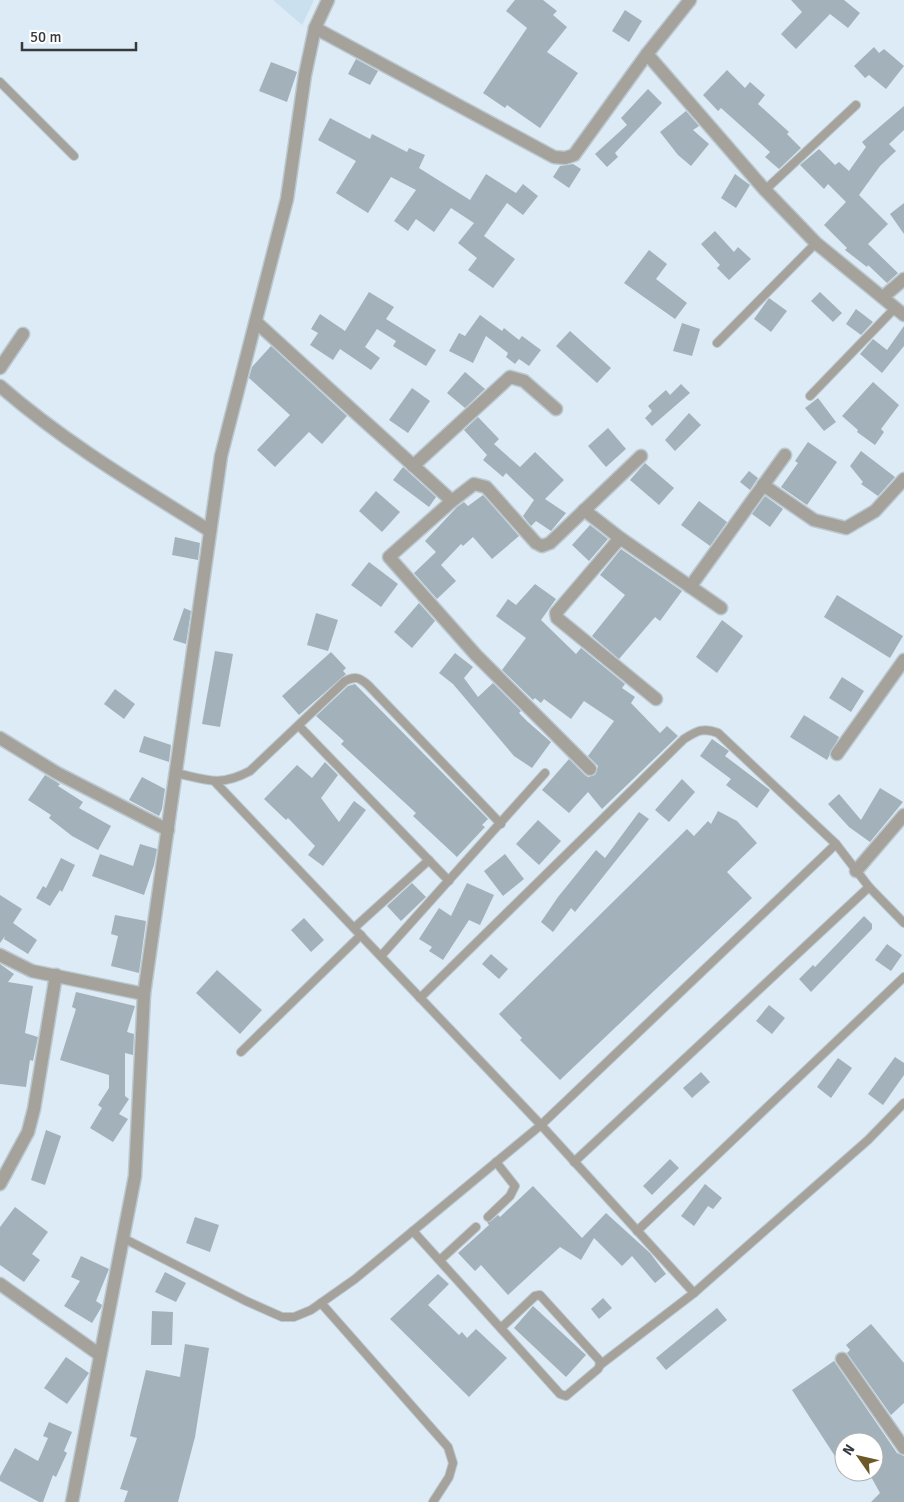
<svg xmlns="http://www.w3.org/2000/svg" width="904" height="1502" viewBox="0 0 904 1502" font-family="Signika,sans-serif">
  <rect width="100%" height="100%" fill="#dcebf5"/>
  <!-- built -->
  <path fill="#cae0ee" d="M273 0H314L302 25Z"/>
  <!-- building -->
  <g fill="#a3b1bb">
    <path d="M515 0H543L557 11 553 15 567 27 547 52 578 73 540 128 507 105 505 108 483 93 527 28 506 11Z"/>
    <path d="M791 0H844L860 13 848 28 830 14 796 49 781 34 802 12Z"/>
    <path d="M625 10 642 21 629 42 612 31Z"/>
    <path d="M874 47 879 53 884 49 904 66 886 89 869 75 865 78 854 66Z"/>
    <path d="M356 59 378 71 370 85 348 74Z"/>
    <path d="M271 62 297 72 287 102 259 91Z"/>
    <path d="M727 70 745 88 750 82 765 95 758 104 789 132 787 134 801 148 779 169 765 157 770 152 721 108 718 111 703 95Z"/>
    <path d="M648 89 662 103 615 153 618 157 607 167 595 154 627 125 621 118Z"/>
    <path d="M904 106V130L889 144 896 151 880 166 859 195 888 224 868 244 898 273 887 283 868 265 867 267 845 250 847 248 824 225 846 202 828 184 824 189 800 165 819 149 835 165 839 162 849 171 866 147 862 142Z"/>
    <path d="M686 111 699 126 693 130 709 144 691 166 678 155 660 132Z"/>
    <path d="M330 118 370 139 372 134 407 152 409 148 425 155 419 168 470 200 486 174 516 193 523 184 538 196 523 215 507 203 484 236 515 259 493 288 468 270 477 258 458 243 474 223 451 208 434 232 416 219 408 231 394 221 416 190 391 177 368 213 336 193 356 161 318 140Z"/>
    <path d="M573 164 581 169 569 188 553 177 560 166Z"/>
    <path d="M735 174 750 185 736 208 721 198Z"/>
    <path d="M904 203V234L890 214Z"/>
    <path d="M715 231 734 252 738 247 751 259 729 280 717 268 720 265 701 244Z"/>
    <path d="M649 250 667 264 656 279 687 303 675 319 624 283Z"/>
    <path d="M369 292 394 307 386 319 436 350 426 366 393 346 396 341 377 329 365 347 380 358 371 370 340 349 333 360 310 345 318 333 311 329 320 314 345 331Z"/>
    <path d="M820 292 842 313 833 322 811 301Z"/>
    <path d="M769 298 787 311 771 332 754 319Z"/>
    <path d="M856 309 873 322 861 335 846 324Z"/>
    <path d="M480 315 502 331 504 328 519 340 522 336 541 350 529 366 519 359 515 364 506 357 508 353 486 336 473 363 449 351 459 333 465 336Z"/>
    <path d="M682 323 700 329 692 356 673 351Z"/>
    <path d="M904 326V346L882 373 860 354 873 339 887 350Z"/>
    <path d="M570 331 611 368 597 383 556 346Z"/>
    <path d="M271 346 347 416 322 444 309 432 275 467 257 450 290 415 249 378 252 367Z"/>
    <path d="M465 372 485 389 465 408 447 393Z"/>
    <path d="M873 382 899 405 881 429 884 432 875 445 857 432 858 430 842 416Z"/>
    <path d="M681 384 690 393 652 426 645 418 652 411 648 406 666 390 670 395Z"/>
    <path d="M412 388 430 401 408 433 389 420Z"/>
    <path d="M818 398 836 422 824 431 805 408Z"/>
    <path d="M689 413 701 425 675 451 665 440Z"/>
    <path d="M478 417 499 439 494 444 520 467 535 452 564 480 545 499 566 513 551 531 536 521 531 526 523 516 534 500 506 473 503 477 483 460 487 455 464 430Z"/>
    <path d="M608 428 626 449 606 467 588 446Z"/>
    <path d="M808 442 837 462 807 505 781 487 798 463 795 461Z"/>
    <path d="M861 451 895 477 878 496 861 484 863 482 850 466Z"/>
    <path d="M645 463 674 488 659 505 630 480Z"/>
    <path d="M403 467 436 497 429 507 393 480Z"/>
    <path d="M749 471 758 478 750 490 740 482Z"/>
    <path d="M376 491 400 512 382 532 359 511Z"/>
    <path d="M483 495 519 536 492 559 473 537 463 546 461 544 441 565 456 581 437 599 414 573 436 552 425 541 457 507 464 502 468 506Z"/>
    <path d="M765 496 783 509 770 527 752 514Z"/>
    <path d="M699 501 727 522 710 546 681 525Z"/>
    <path d="M590 525 608 539 589 561 572 545Z"/>
    <path d="M175 537 200 543 198 560 172 555Z"/>
    <path d="M621 549 682 591 660 621 655 617 619 659 592 636 625 595 600 575Z"/>
    <path d="M369 562 398 584 381 607 351 585Z"/>
    <path d="M535 584 556 599 541 620 576 654 581 648 625 684 622 688 635 697 631 703 660 733 667 726 678 736 602 809 588 792 569 813 542 790 569 759 585 775 588 777 595 775 598 766 588 756 614 721 584 701 571 719 544 699 541 703 535 698 533 700 502 670 526 638 496 616 508 599 516 605Z"/>
    <path d="M837 595 903 636 890 658 824 617Z"/>
    <path d="M419 603 435 621 412 648 394 632Z"/>
    <path d="M184 608 191 611 186 644 173 640Z"/>
    <path d="M316 613 338 620 328 651 307 645Z"/>
    <path d="M722 620 743 636 717 673 696 657Z"/>
    <path d="M215 651 233 654 220 727 202 724Z"/>
    <path d="M331 652 346 668 343 671 346 674 299 715 282 696Z"/>
    <path d="M455 653 473 667 464 678 478 697 493 683 521 711 519 713 528 722 551 742 532 768 514 756 453 684 439 673Z"/>
    <path d="M842 677 864 691 851 712 829 698Z"/>
    <path d="M355 684 488 819 482 825 485 827 457 857 413 816 416 813 341 744 344 741 316 716 348 686Z"/>
    <path d="M115 689 135 704 124 719 104 704Z"/>
    <path d="M804 715 839 737 827 760 790 737Z"/>
    <path d="M144 736 171 745 169 762 139 752Z"/>
    <path d="M712 739 729 751 725 756 770 790 757 808 726 785 731 779 700 756Z"/>
    <path d="M325 762 338 775 321 798 339 822 354 801 366 810 323 866 308 855 315 846 288 818 286 820 264 799 297 765 312 778Z"/>
    <path d="M45 775 60 784 58 786 83 802 79 808 111 826 98 850 72 836 49 818 51 815 28 800Z"/>
    <path d="M142 777 165 789 162 809 159 816 129 800Z"/>
    <path d="M682 779 695 792 669 822 655 810Z"/>
    <path d="M880 788 903 802 870 842 849 827 828 804 839 794 861 820Z"/>
    <path d="M718 811 737 821 757 843 727 872 752 898 560 1080 520 1040 522 1038 499 1014 687 829 694 836 708 821 711 824Z"/>
    <path d="M639 812 649 819 575 912 571 908 553 932 541 922 558 897 596 850 605 858Z"/>
    <path d="M538 820 561 841 539 865 516 844Z"/>
    <path d="M140 844 157 849 154 865 144 895 92 876 100 854 133 866Z"/>
    <path d="M505 854 524 879 503 896 484 871Z"/>
    <path d="M61 858 75 865 62 892 60 890 50 906 36 898 43 886 46 888Z"/>
    <path d="M412 883 426 897 401 921 387 906Z"/>
    <path d="M467 883 494 895 480 925 469 920 443 960 429 951 432 947 419 939 439 908 451 916Z"/>
    <path d="M0 895 22 909 13 923 37 940 28 954 4 939 5 936 0 943Z"/>
    <path d="M115 915 146 921 139 973 111 966 118 936 111 934Z"/>
    <path d="M864 916 872 924V929L811 992 799 979 813 965 815 967Z"/>
    <path d="M304 918 324 940 311 952 291 930Z"/>
    <path d="M887 944 902 955 891 971 875 960Z"/>
    <path d="M491 954 508 969 499 979 482 964Z"/>
    <path d="M0 964 14 974 8 982 33 986 25 1033 38 1037 33 1061 30 1060 26 1087 0 1084Z"/>
    <path d="M217 970 262 1010 240 1034 196 993Z"/>
    <path d="M76 992 135 1006 127 1032 134 1034 133 1055 125 1053V1096L129 1099 119 1114 128 1119 113 1142 90 1128 102 1108 98 1105 109 1088V1075L60 1060 76 1009 72 1007Z"/>
    <path d="M769 1005 785 1018 772 1034 756 1021Z"/>
    <path d="M895 1057 904 1063V1075L883 1105 868 1094Z"/>
    <path d="M838 1058 852 1068 831 1098 817 1087Z"/>
    <path d="M701 1072 710 1082 692 1098 683 1088Z"/>
    <path d="M46 1130 61 1136 45 1185 31 1180Z"/>
    <path d="M670 1159 679 1168 652 1195 643 1186Z"/>
    <path d="M705 1184 722 1198 713 1209 708 1206 694 1226 681 1216Z"/>
    <path d="M533 1186 582 1238 606 1213 650 1253 666 1274 655 1283 632 1256 622 1266 594 1238 581 1260 560 1247 508 1295 481 1265 475 1271 458 1253 489 1225 487 1222 491 1221 498 1215 500 1217Z"/>
    <path d="M15 1207 48 1232 32 1254 40 1260 24 1282 0 1265V1227Z"/>
    <path d="M195 1217 219 1225 210 1252 186 1243Z"/>
    <path d="M81 1256 109 1269 96 1301 102 1305 101 1308 92 1323 64 1306 80 1281 71 1277Z"/>
    <path d="M165 1272 186 1283 176 1302 155 1292Z"/>
    <path d="M438 1274 449 1284 428 1305 459 1335 462 1332 467 1338 476 1329 507 1358 469 1397 390 1319Z"/>
    <path d="M603 1298 612 1308 599 1319 591 1309Z"/>
    <path d="M533 1306 586 1355 566 1377 514 1328Z"/>
    <path d="M717 1308 727 1320 666 1370 656 1358Z"/>
    <path d="M152 1311 173 1312 172 1345H151Z"/>
    <path d="M871 1324 904 1363V1403L891 1415 847 1353 850 1350 846 1345Z"/>
    <path d="M185 1344 209 1348 195 1437 178 1502H124L128 1491 120 1489 137 1438 130 1436 146 1370 180 1377Z"/>
    <path d="M66 1357 89 1373 67 1404 44 1388Z"/>
    <path d="M834 1361 897 1453 904 1456V1502H871L880 1493 869 1473 874 1472V1442H844V1470L792 1390Z"/>
    <path d="M49 1422 72 1432 64 1451 67 1453 56 1477 53 1475 43 1502H39L0 1481V1476L15 1448 38 1461 48 1438 43 1436Z"/>
  </g>
  <g fill="none" stroke-linecap="round" stroke-linejoin="round">
    <!-- service casing -->
    <g stroke="#bac8d0" stroke-width="10">
      <g id="service">
        <path d="M0 82 74 156"/>
        <path d="M765 190 856 105"/>
        <path d="M717 343 816 243"/>
        <path d="M810 396 895 308"/>
        <path d="M299 726 449 881"/>
        <path d="M176 773C207 780 220 787 250 771L345 681C355 676 359 677 368 685L501 824"/>
        <path d="M216 783 541 1125 694 1293"/>
        <path d="M354 928 429 860"/>
        <path d="M381 956 545 773"/>
        <path d="M420 998 684 739C697 731 703 727 718 733L836 844 869 887 904 923"/>
        <path d="M241 1052 361 935"/>
        <path d="M574 1162 869 887"/>
        <path d="M488 1217 510 1196 515 1186 496 1162"/>
        <path d="M413 1231 560 1394 566 1396 598 1369 600 1365 694 1293 868 1140 904 1103"/>
        <path d="M637 1231 904 977"/>
        <path d="M123 1238 246 1301 282 1317H294L311 1310 355 1279 541 1125 836 844"/>
        <path d="M440 1260 476 1227"/>
        <path d="M321 1303 448 1447 453 1463 449 1477 433 1502"/>
        <path d="M501 1328 535 1296 540 1295 599 1360 600 1365"/>
      </g>
    </g>
    <!-- minor casing -->
    <g stroke="#bac8d0" stroke-width="15">
      <g id="minor">
        <path d="M315 28 554 157 565 158 574 155 647 54 690 0"/>
        <path d="M647 54 765 190 816 243 904 315"/>
        <path d="M883 297 904 279"/>
        <path d="M256 322 452 501 389 557 476 655 590 769"/>
        <path d="M0 368 23 334"/>
        <path d="M0 386C64 442 138 486 210 531"/>
        <path d="M413 466 510 377 524 381 556 409"/>
        <path d="M763 485 814 520 846 528 875 511 904 479"/>
        <path d="M452 501 474 484 486 487 536 543 542 546 550 543 641 456"/>
        <path d="M584 510 620 538 721 608"/>
        <path d="M620 538 556 613 557 618 656 699"/>
        <path d="M690 587 785 455"/>
        <path d="M0 738 57 773 168 830"/>
        <path d="M837 754 904 660"/>
        <path d="M856 871 904 815"/>
        <path d="M0 955 32 971 144 994"/>
        <path d="M0 1184 28 1132 34 1109 56 975"/>
        <path d="M0 1284 100 1355"/>
        <path d="M842 1359 904 1448"/>
      </g>
    </g>
    <!-- tertiary casing -->
    <g stroke="#bac8d0" stroke-width="15">
      <path id="tertiary" d="M72 1502 135 1176 144 994 221 456 287 199 305 75 315 28 328 0"/>
    </g>
    <!-- service -->
    <use href="#service" stroke="#a5a29c" stroke-width="8"/>
    <!-- minor -->
    <use href="#minor" stroke="#a5a29c" stroke-width="12"/>
    <!-- tertiary -->
    <use href="#tertiary" stroke="#a5a29c" stroke-width="12"/>
  </g>
  <!-- north arrow -->
  <g transform="translate(859 1457) rotate(304)"><circle r="24" fill="#ffffff" stroke="#aeb0b2"/>
  <path d="M0-4L9 19L0 12L-9 19Z" fill="#6d5827"/>
  <text y="-8" font-size="14" font-weight="bold" text-anchor="middle" fill="#343a3e">N</text>
  </g>
  <!-- scale -->
  <path d="M22 42v8h114v-8" fill="none" stroke="#343a3e" stroke-width="2.5"/>
  <text x="30" y="42" font-size="15" fill="#343a3e" stroke="#ffffff" stroke-width="4" paint-order="stroke">50 m</text>
</svg>
